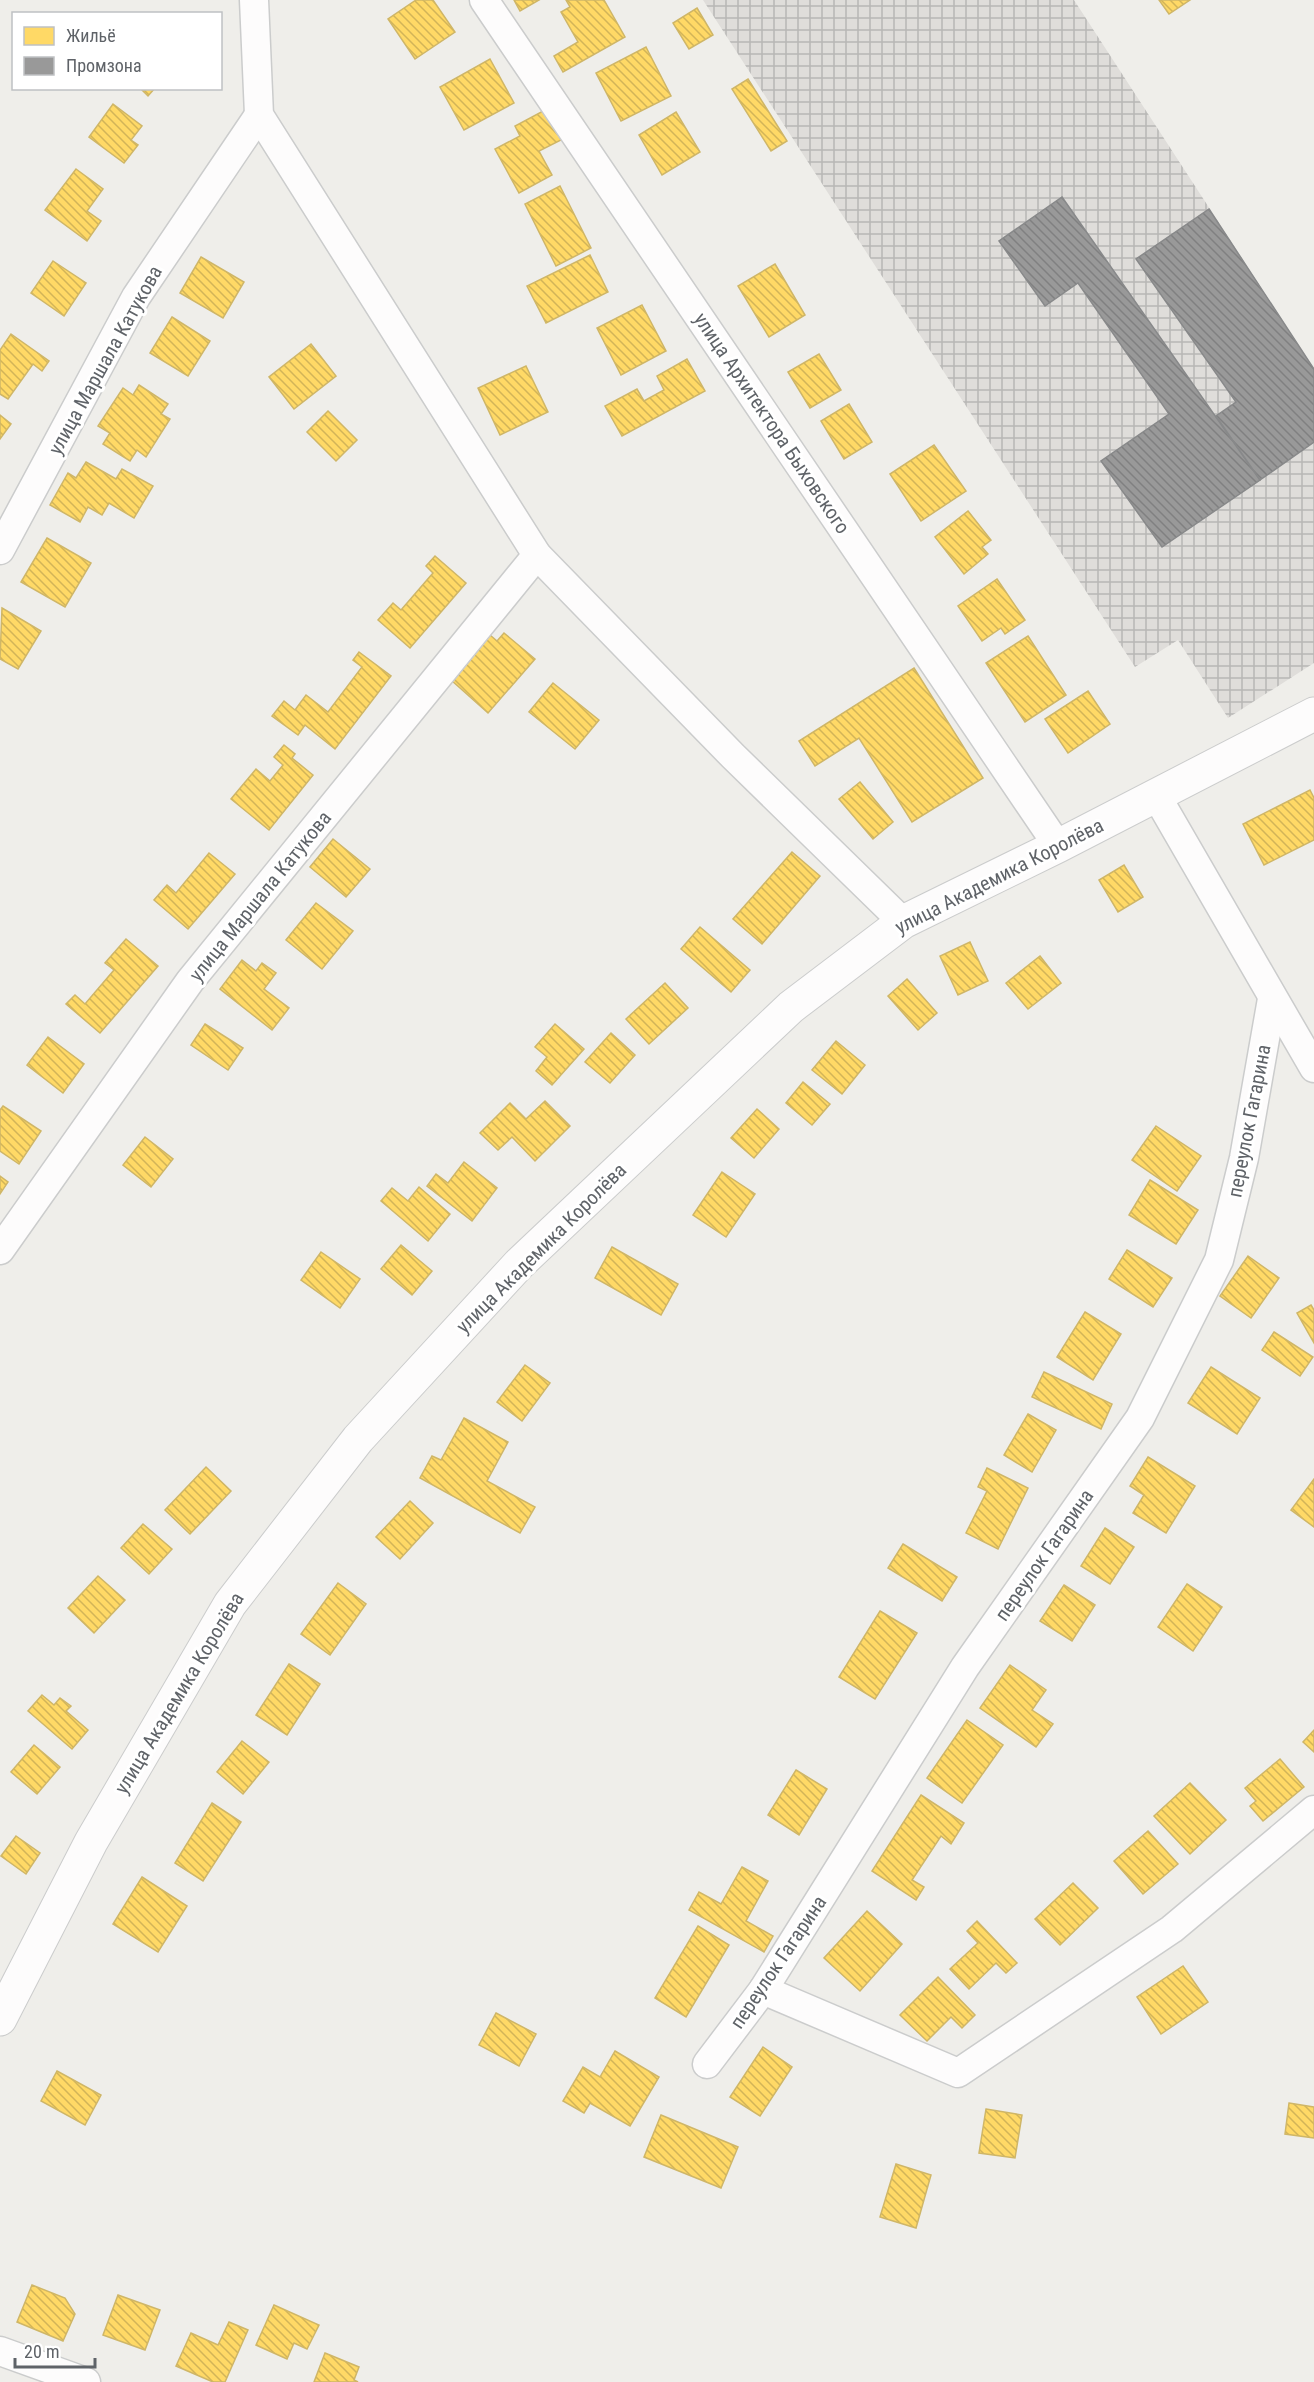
<svg xmlns="http://www.w3.org/2000/svg" width="1314" height="2382" viewBox="0 0 1314 2382" font-family="'Roboto Condensed',sans-serif">
  <defs>
    <pattern id="industrial-grid" width="8" height="8" patternUnits="userSpaceOnUse" patternTransform="scale(1.5)"><rect width="8" height="8" fill="#dfddda"/><path d="M0 4h8M4 0v8" fill="none" stroke="#b8b7b5"/></pattern>
    <pattern id="homes-back-hatch" width="6" height="6" patternUnits="userSpaceOnUse" patternTransform="scale(1.5)"><rect width="6" height="6" fill="#ffd966"/><path d="M-1 5l2 2M0 0l6 6M5-1l2 2" fill="none" stroke="#d2b458"/></pattern>
    <pattern id="industry-back-hatch" width="6" height="6" patternUnits="userSpaceOnUse" patternTransform="scale(1.5)"><rect width="6" height="6" fill="#999"/><path d="M-1 5l2 2M0 0l6 6M5-1l2 2" fill="none" stroke="#808081"/></pattern>
  </defs>
  <rect width="100%" height="100%" fill="#efeeea"/>
  <!-- industrial -->
  <path fill="url(#industrial-grid)" d="M703 0H1074L1314 369V663L1228 718 1178 640 1135 667Z"/>
  <!-- homes -->
  <g fill="url(#homes-back-hatch)" stroke="#cfb667" stroke-width="1.5">
    <path d="M416 0H433L455 32 415 59 388 19Z"/>
    <path d="M514 0H539L520 11Z"/>
    <path d="M566 0H604L625 37 563 72 554 56 578 42 561 12 570 7Z"/>
    <path d="M1159 0H1190L1169 14Z"/>
    <path d="M697 8 713 35 689 49 673 23Z"/>
    <path d="M646 47 671 96 621 121 596 73Z"/>
    <path d="M490 59 514 103 464 130 440 87Z"/>
    <path d="M748 79 787 141 771 151 732 89Z"/>
    <path d="M140 88H155L148 96Z"/>
    <path d="M113 104 142 126 131 140 138 145 124 163 89 137Z"/>
    <path d="M545 110 561 140 539 151 552 175 519 193 495 149 520 136 515 126Z"/>
    <path d="M676 112 700 152 662 175 639 135Z"/>
    <path d="M76 169 103 189 87 211 101 221 87 241 45 210Z"/>
    <path d="M560 186 591 248 556 266 525 204Z"/>
    <path d="M590 255 608 292 546 323 527 286Z"/>
    <path d="M201 257 244 282 223 318 180 293Z"/>
    <path d="M53 261 86 283 64 316 31 293Z"/>
    <path d="M775 264 805 315 769 337 738 286Z"/>
    <path d="M642 305 666 351 621 375 597 328Z"/>
    <path d="M172 317 210 341 188 376 150 353Z"/>
    <path d="M11 334 49 361 42 371 33 364 8 399 0 394V350Z"/>
    <path d="M311 344 336 376 294 409 269 377Z"/>
    <path d="M819 354 841 390 810 408 788 372Z"/>
    <path d="M687 359 705 391 622 436 605 406 637 389 644 401 664 390 657 376Z"/>
    <path d="M526 366 548 412 500 435 478 388Z"/>
    <path d="M139 385 168 404 161 414 170 419 146 457 137 450 130 461 103 444 110 433 98 426 123 388 133 395Z"/>
    <path d="M849 404 872 442 844 459 821 421Z"/>
    <path d="M328 411 357 440 336 461 307 432Z"/>
    <path d="M0 415 11 424 0 439Z"/>
    <path d="M934 445 966 491 921 521 890 474Z"/>
    <path d="M86 462 116 479 122 469 153 486 134 518 109 503 102 515 88 507 80 522 50 505 68 473 76 478Z"/>
    <path d="M968 511 991 540 982 547 988 554 964 574 935 537Z"/>
    <path d="M47 538 91 563 65 607 21 582Z"/>
    <path d="M435 556 466 583 410 648 378 620 393 603 401 610 433 573 426 566Z"/>
    <path d="M997 579 1025 620 1005 634 1001 628 982 641 958 606Z"/>
    <path d="M2 608 41 631 18 669 0 659Z"/>
    <path d="M504 633 535 659 488 713 451 680 490 635 497 641Z"/>
    <path d="M1028 636 1066 695 1025 722 986 663Z"/>
    <path d="M359 652 391 676 335 749 305 725 298 735 272 716 284 701 295 710 306 695 328 712 362 667 353 660Z"/>
    <path d="M914 668 983 778 912 822 859 738 815 766 799 741Z"/>
    <path d="M553 683 599 720 575 749 529 712Z"/>
    <path d="M1088 691 1110 724 1068 753 1045 719Z"/>
    <path d="M284 745 295 754 292 758 313 775 269 830 231 799 256 769 270 781 283 765 274 757Z"/>
    <path d="M860 782 893 822 873 839 839 799Z"/>
    <path d="M1310 790 1314 798V840L1264 865 1243 824Z"/>
    <path d="M333 839 370 869 346 897 310 867Z"/>
    <path d="M792 852 820 876 762 944 733 919Z"/>
    <path d="M209 853 235 874 188 929 154 900 167 885 176 893Z"/>
    <path d="M1124 865 1143 897 1118 912 1099 880Z"/>
    <path d="M316 903 353 931 322 969 286 940Z"/>
    <path d="M700 927 750 970 731 992 681 949Z"/>
    <path d="M126 939 158 966 100 1033 66 1004 75 995 85 1004 114 970 105 963Z"/>
    <path d="M970 942 988 981 958 995 940 956Z"/>
    <path d="M1040 956 1061 983 1028 1009 1006 983Z"/>
    <path d="M242 960 256 971 262 963 276 973 264 989 289 1008 272 1030 220 989Z"/>
    <path d="M907 979 937 1013 918 1030 888 996Z"/>
    <path d="M665 983 688 1008 649 1044 626 1019Z"/>
    <path d="M205 1024 243 1048 228 1070 191 1045Z"/>
    <path d="M555 1024 584 1049 552 1085 536 1071 547 1057 535 1047Z"/>
    <path d="M611 1033 635 1055 610 1083 585 1062Z"/>
    <path d="M48 1037 84 1064 63 1093 27 1065Z"/>
    <path d="M836 1041 865 1065 842 1094 812 1070Z"/>
    <path d="M803 1082 830 1104 812 1125 786 1103Z"/>
    <path d="M545 1101 570 1126 535 1161 512 1137 498 1150 480 1133 510 1103 526 1119Z"/>
    <path d="M3 1106 41 1131 19 1164 0 1151V1110Z"/>
    <path d="M757 1109 779 1129 754 1158 731 1138Z"/>
    <path d="M1156 1126 1201 1156 1177 1191 1132 1160Z"/>
    <path d="M145 1137 173 1159 151 1187 123 1165Z"/>
    <path d="M464 1162 497 1188 472 1221 427 1186 436 1174 448 1183Z"/>
    <path d="M722 1172 755 1194 726 1237 693 1215Z"/>
    <path d="M0 1176 8 1182 0 1194Z"/>
    <path d="M1150 1180 1198 1210 1176 1244 1129 1215Z"/>
    <path d="M419 1187 450 1214 428 1241 381 1201 392 1188 408 1201Z"/>
    <path d="M401 1245 432 1271 412 1295 381 1269Z"/>
    <path d="M612 1247 678 1284 661 1315 595 1278Z"/>
    <path d="M1127 1250 1172 1278 1153 1307 1109 1279Z"/>
    <path d="M321 1252 360 1279 340 1308 301 1280Z"/>
    <path d="M1248 1256 1279 1278 1251 1318 1220 1296Z"/>
    <path d="M1311 1305 1314 1310V1343L1297 1313Z"/>
    <path d="M1085 1312 1121 1334 1093 1380 1057 1357Z"/>
    <path d="M1274 1332 1313 1357 1300 1376 1262 1350Z"/>
    <path d="M525 1365 550 1383 522 1421 497 1402Z"/>
    <path d="M1211 1367 1260 1398 1237 1434 1188 1403Z"/>
    <path d="M1044 1372 1112 1404 1101 1429 1032 1397Z"/>
    <path d="M1028 1414 1056 1430 1032 1472 1004 1455Z"/>
    <path d="M464 1418 508 1442 487 1481 535 1507 520 1533 420 1478 432 1456 441 1460Z"/>
    <path d="M1148 1457 1195 1486 1166 1533 1133 1513 1144 1495 1130 1486Z"/>
    <path d="M206 1467 231 1491 190 1534 165 1510Z"/>
    <path d="M987 1468 1028 1488 998 1549 966 1533 987 1491 978 1487Z"/>
    <path d="M1314 1479V1527L1291 1510Z"/>
    <path d="M410 1501 433 1523 400 1559 376 1537Z"/>
    <path d="M143 1524 172 1549 149 1574 121 1548Z"/>
    <path d="M1105 1528 1134 1547 1110 1584 1081 1566Z"/>
    <path d="M903 1544 957 1577 942 1601 888 1568Z"/>
    <path d="M98 1576 125 1600 94 1633 68 1608Z"/>
    <path d="M338 1583 366 1604 330 1655 301 1634Z"/>
    <path d="M1187 1584 1222 1607 1193 1651 1158 1627Z"/>
    <path d="M1064 1585 1095 1605 1072 1641 1040 1621Z"/>
    <path d="M880 1611 917 1633 875 1699 839 1677Z"/>
    <path d="M289 1664 320 1684 287 1735 256 1715Z"/>
    <path d="M1010 1665 1046 1690 1032 1710 1053 1724 1036 1747 980 1708Z"/>
    <path d="M42 1695 54 1705 60 1698 71 1706 66 1711 88 1730 72 1749 28 1711Z"/>
    <path d="M967 1720 1003 1745 962 1803 927 1778Z"/>
    <path d="M1314 1730V1752L1303 1742Z"/>
    <path d="M242 1741 269 1762 243 1794 217 1772Z"/>
    <path d="M34 1745 60 1767 37 1794 11 1772Z"/>
    <path d="M1280 1759 1304 1787 1263 1821 1250 1806 1256 1801 1245 1788Z"/>
    <path d="M796 1770 827 1789 799 1835 768 1815Z"/>
    <path d="M1190 1783 1226 1820 1190 1854 1154 1816Z"/>
    <path d="M921 1795 964 1823 951 1844 941 1836 912 1880 924 1887 916 1900 872 1871Z"/>
    <path d="M212 1803 241 1822 203 1881 175 1863Z"/>
    <path d="M1148 1831 1178 1864 1143 1894 1114 1861Z"/>
    <path d="M16 1836 40 1853 26 1874 1 1856Z"/>
    <path d="M742 1867 768 1881 746 1921 773 1936 764 1952 689 1910 699 1892 721 1904Z"/>
    <path d="M142 1877 187 1906 158 1952 113 1924Z"/>
    <path d="M1073 1883 1098 1908 1060 1945 1035 1919Z"/>
    <path d="M867 1911 902 1944 860 1991 824 1958Z"/>
    <path d="M977 1921 1017 1963 1006 1973 996 1963 969 1989 950 1969 978 1943 967 1931Z"/>
    <path d="M698 1926 729 1945 686 2017 655 1998Z"/>
    <path d="M1183 1966 1208 2002 1161 2034 1137 1997Z"/>
    <path d="M938 1977 975 2015 962 2028 951 2017 927 2041 900 2015Z"/>
    <path d="M496 2013 536 2034 519 2066 479 2045Z"/>
    <path d="M763 2047 792 2067 760 2116 730 2097Z"/>
    <path d="M615 2051 659 2077 630 2126 590 2103 584 2113 563 2101 583 2067 600 2077Z"/>
    <path d="M57 2071 101 2095 85 2125 41 2101Z"/>
    <path d="M1289 2103 1314 2107V2138L1285 2134Z"/>
    <path d="M986 2109 1022 2115 1015 2158 979 2153Z"/>
    <path d="M661 2115 738 2147 721 2188 644 2157Z"/>
    <path d="M896 2164 931 2175 916 2228 880 2217Z"/>
    <path d="M32 2285 65 2298 75 2314 63 2341 17 2322Z"/>
    <path d="M118 2295 160 2310 145 2350 103 2335Z"/>
    <path d="M274 2305 319 2325 307 2349 294 2343 287 2359 256 2345Z"/>
    <path d="M229 2322 248 2330 225 2382H213L176 2366 191 2333 218 2345Z"/>
    <path d="M325 2353 359 2367 354 2380 358 2382H314Z"/>
  </g>
  <!-- industry -->
  <g fill="url(#industry-back-hatch)" stroke="#88898a" stroke-width="1.5">
    <path d="M1062 197 1260 480 1162 547 1101 461 1169 414 1078 283 1045 306 999 241Z"/>
    <path d="M1209 209 1314 369V442L1260 480 1216 416 1236 402 1136 259Z"/>
  </g>
  <g fill="none" stroke-linecap="round" stroke-linejoin="round">
    <!-- minor casing -->
    <g stroke="#cbcccc" stroke-width="31">
      <g id="minor">
        <path d="M254 0 259 115 537 555 733 756 903 922"/>
        <path d="M484 0 1058 846"/>
        <path d="M0 550 136 297 259 115"/>
        <path d="M1156 795 1314 1068"/>
        <path d="M0 1250 190 981 537 555"/>
        <path d="M763 1990 958 2073 1172 1929 1314 1810"/>
        <path d="M707 2064 763 1990 965 1667 1140 1418 1219 1260 1244 1158 1272 999"/>
        <path d="M0 2351 86 2382"/>
      </g>
    </g>
    <!-- tertiary casing -->
    <g stroke="#cbcccc" stroke-width="35">
      <path id="tertiary" d="M0 2019 91 1842 230 1604 358 1439 519 1264 791 1007 903 922 1058 846 1314 714"/>
    </g>
    <!-- minor -->
    <use href="#minor" stroke="#fdfcfc" stroke-width="28"/>
    <!-- tertiary -->
    <use href="#tertiary" stroke="#fdfcfc" stroke-width="33"/>
  </g>
  <g text-anchor="middle" stroke-width="6" stroke-linejoin="round" paint-order="stroke">
    <!-- street labels -->
    <g font-size="20" fill="#5f6368" stroke="#fff">
      <text transform="translate(105 360) rotate(-61)" y="7">улица Маршала Катукова</text>
      <text transform="translate(772 423) rotate(56)" y="7">улица Архитектора Быховского</text>
      <text transform="translate(999 876) rotate(-27)" y="7">улица Академика Королёва</text>
      <text transform="translate(260 896) rotate(-51)" y="7">улица Маршала Катукова</text>
      <text transform="translate(1249 1121) rotate(-79)" y="7">переулок Гагарина</text>
      <text transform="translate(541 1248) rotate(-45)" y="7">улица Академика Королёва</text>
      <text transform="translate(1044 1555) rotate(-55)" y="7">переулок Гагарина</text>
      <text transform="translate(179 1693) rotate(-59)" y="7">улица Академика Королёва</text>
      <text transform="translate(778 1962) rotate(-56)" y="7">переулок Гагарина</text>
    </g>
  </g>
  <!-- legend -->
  <rect x="12" y="12" width="210" height="78" fill="#ffffff" stroke="#bfc1c3" stroke-width="1.5"/>
  <rect x="24" y="27" width="30" height="18" fill="#ffd966" stroke="#bfc1c3" stroke-width="1.5"/>
  <text x="66" y="42" font-size="18" fill="#5f6368">Жильё</text>
  <rect x="24" y="57" width="30" height="18" fill="#999999" stroke="#bfc1c3" stroke-width="1.5"/>
  <text x="66" y="72" font-size="18" fill="#5f6368">Промзона</text>
  <!-- scale -->
  <path d="M15 2358v9h80v-9" fill="none" stroke="#5f6368" stroke-width="3"/>
  <text x="24" y="2358" font-size="18" fill="#5f6368" stroke="#ffffff" stroke-width="4.5" paint-order="stroke">20 m</text>
</svg>
